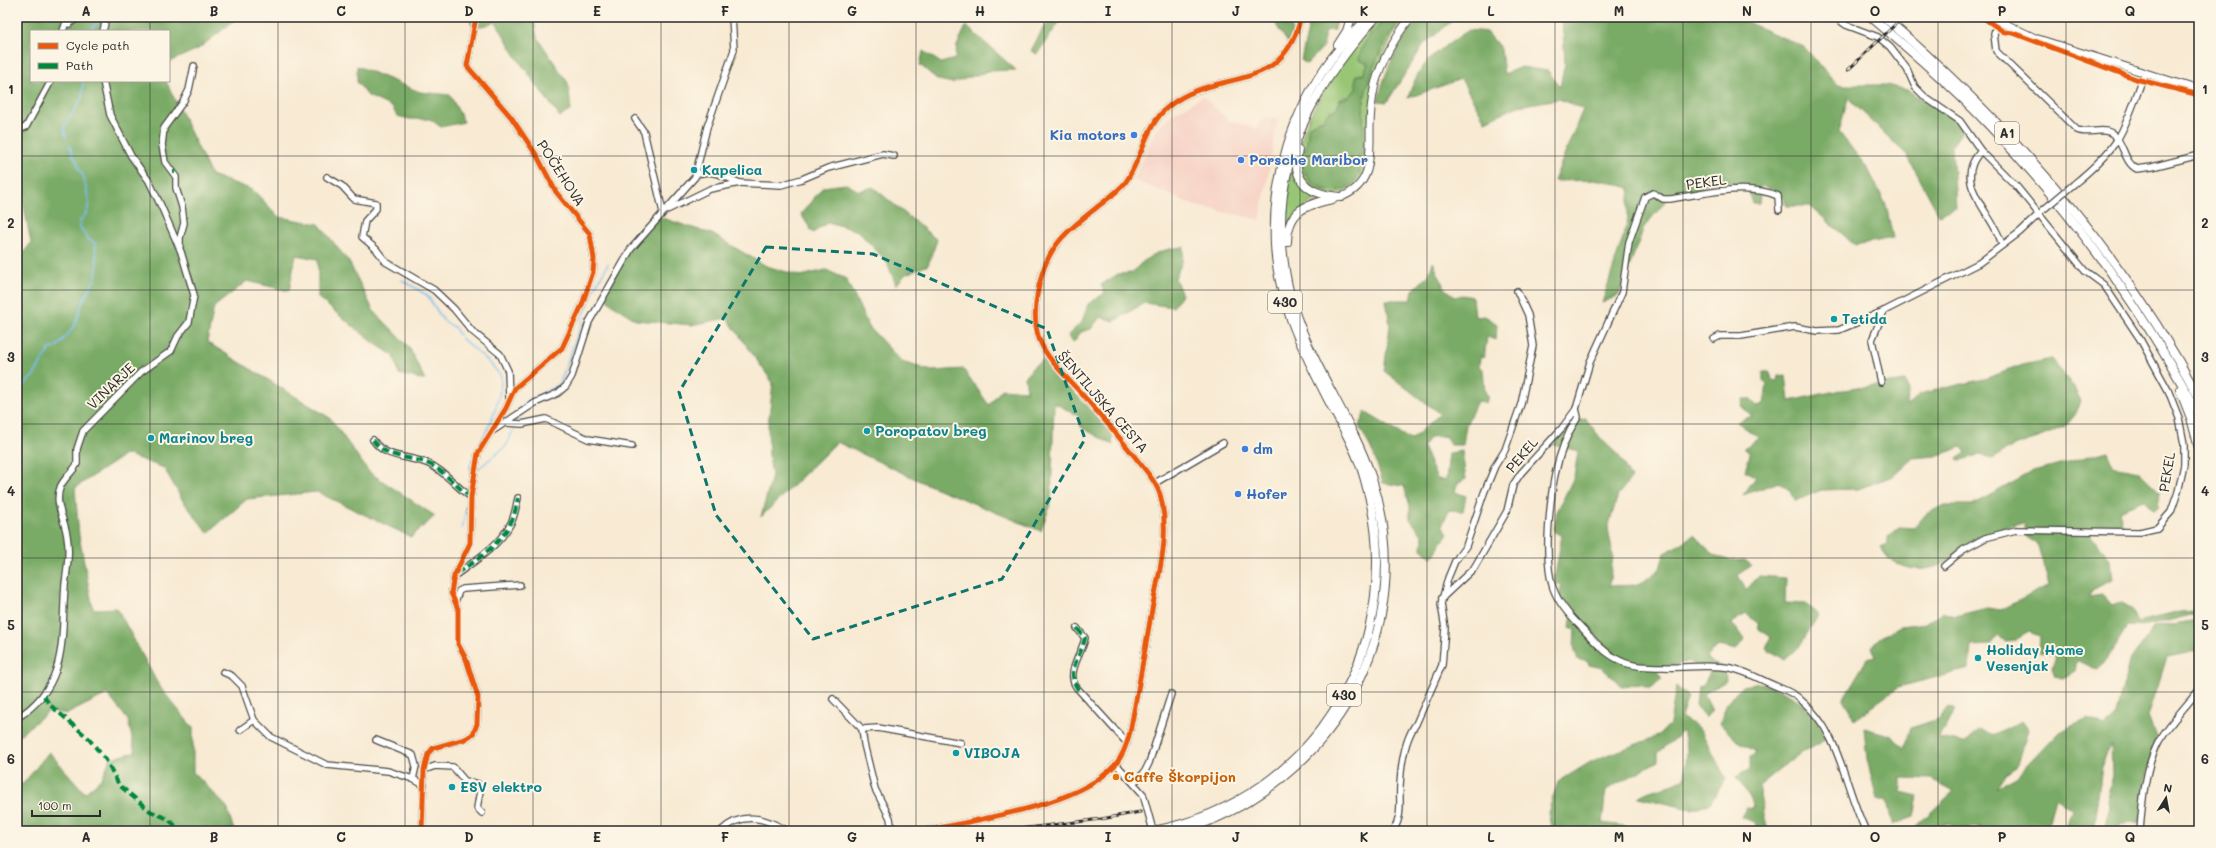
<svg xmlns="http://www.w3.org/2000/svg" width="2216" height="848" viewBox="0 0 2216 848" font-family="Mali,sans-serif">
  <rect width="100%" height="100%" fill="#fcf5e5"/>
  <filter id="ink" filterUnits="userSpaceOnUse"><feTurbulence type="fractalNoise" baseFrequency=".025" numOctaves="2"/><feDisplacementMap in="SourceGraphic" scale="8" xChannelSelector="R" yChannelSelector="G"/><feConvolveMatrix kernelMatrix="1 2 1 2 8 2 1 2 1" color-interpolation-filters="sRGB"/></filter>
  <filter id="wash" filterUnits="userSpaceOnUse"><feTurbulence type="fractalNoise" baseFrequency=".012" numOctaves="4" result="noise"/><feDisplacementMap in="SourceGraphic" scale="16" xChannelSelector="R" yChannelSelector="G"/><feGaussianBlur stdDeviation="0.9" result="paint"/><feColorMatrix in="noise" values="0 0 0 0 0 0 0 0 0 0 0 0 0 0 0 0 0 1.4 0 .05"/><feComposite in="paint" operator="in"/></filter>
  <g filter="url(#wash)">
    <rect width="100%" height="100%" fill="#f8ead3"/>
    <!-- built -->
    <path fill="#f6d2c4" d="M1203 96 1229 121 1256 128 1264 118H1278L1260 220 1196 206 1134 180 1155 130 1173 114Z"/>
    <!-- green -->
    <g fill="#98c675" stroke="#627850">
      <path d="M1380 17H1384L1363 60 1368 64 1363 75 1360 74 1356 89 1349 97H1343L1335 110 1330 111 1323 120H1320L1309 126 1306 150 1302 151C1300 167 1309 192 1330 190 1336 189 1353 177 1360 173L1358 156 1363 155C1364 140 1363 126 1363 111 1365 77 1383 44 1402 17H1407L1392 37 1374 78 1367 163C1353 213 1292 198 1299 152 1306 103 1350 54 1380 17Z"/>
      <path d="M1293 161 1297 176 1327 198 1311 202 1285 228 1287 193Z"/>
    </g>
    <!-- forest -->
    <g fill="#7aab66" stroke="#526b48">
      <path d="M17 17H239L198 49 169 62V31H31V81H166L211 175 253 190 279 217 319 224 349 262 373 310 409 347 425 380 399 374 394 356 374 343 318 298V259L296 255 289 291 247 281 214 307 207 342 330 418 369 472 435 516 411 537 317 492 247 499 208 533 183 501 164 468 126 454 75 488 79 536 93 609 117 608 159 686 193 728V772L227 807 234 831H17V784H23L49 752 85 793 102 778 110 759 135 752 128 720 107 694 67 714 49 711 17 737V261L31 243 17 171Z"/>
      <path d="M477 17H533L537 37 568 83 571 110 560 117 517 58 496 22 475 28 470 22Z"/>
      <path d="M1055 17H1104L1092 23 1063 17 1037 54 1031 51 1043 28Z"/>
      <path d="M1273 17H1293L1291 20 1292 33 1288 43 1278 28Z"/>
      <path d="M1311 17H1335V30L1324 31V46L1307 64 1301 60Z"/>
      <path d="M1384 17H1402C1383 44 1365 77 1363 111 1363 126 1364 141 1363 155L1358 156C1359 161 1361 169 1359 174 1349 202 1297 194 1302 151L1306 149 1309 126 1320 120H1323L1327 113C1333 111 1339 108 1339 100L1349 97 1356 89V75H1363L1368 64 1359 60C1360 53 1362 46 1366 41 1371 32 1380 28 1384 17Z"/>
      <path d="M1420 17H1457L1424 44 1387 102 1378 101C1385 69 1399 42 1420 17Z"/>
      <path d="M1562 17H1747L1749 23 1804 47 1838 85H1886L1907 90 1953 118 1962 131 1952 146 1956 207 1939 215 1907 155 1848 98 1839 132 1868 169 1886 205 1893 238 1855 245 1810 206H1787L1780 193 1761 186 1759 203H1753L1748 189 1728 182 1705 184 1701 189 1670 196 1644 227 1619 295 1602 303 1627 225 1630 188 1602 180 1554 181 1583 109 1559 99 1518 106 1485 121 1461 79 1408 98C1419 61 1439 50 1469 30L1487 32 1501 49 1504 74 1521 67 1548 71 1560 87 1565 63Z"/>
      <path d="M966 26 1016 70 988 71 953 83 938 80 920 65 923 51 941 63 955 59 957 46Z"/>
      <path d="M357 66 420 92 450 95 464 122 441 127 430 119H410L397 116 392 107 368 96 357 82Z"/>
      <path d="M846 184 859 191 873 187 937 240 928 265 906 274 896 285 887 262 858 231 828 222 813 233 801 214 823 187Z"/>
      <path d="M659 217 712 234 766 266 801 276 826 270 846 279 869 327 902 362 932 371 963 369 989 405 1002 389 1027 391 1025 377 1034 366 1045 359 1112 435 1113 445 1081 427 1079 416 1054 403 1051 502 1041 531 924 483 837 442 761 517 772 476 769 456 768 426 773 383 727 318 692 325 636 320 609 302 604 294 629 250Z"/>
      <path d="M1184 247 1182 262 1175 278 1182 295 1173 307 1144 303 1114 321 1100 317 1091 329 1081 332 1073 343 1068 335 1082 322 1088 304 1105 293 1101 285 1118 274 1132 273C1147 255 1161 249 1184 247Z"/>
      <path d="M1433 262 1445 289 1455 297 1462 295 1473 297 1475 317 1485 316 1497 324 1496 340 1487 337 1484 358 1480 357 1479 367 1483 369 1485 392 1488 396 1486 403 1477 401 1466 425 1463 445H1450L1445 436 1430 437 1423 447 1437 479 1446 480 1449 453 1462 451 1466 479 1457 484 1455 492 1466 496 1463 511 1449 510 1442 525 1448 533 1432 558 1422 549 1423 536 1410 519V506L1404 486 1383 483 1373 452 1359 426 1365 412 1411 440 1440 414 1384 371 1390 325 1386 300H1411L1413 290 1429 275Z"/>
      <path d="M2052 359 2070 381 2081 401 2075 414 2064 427 2038 438 2016 445 1992 458 1979 455 1958 461 1957 459 1966 453 1962 447 1936 456 1913 458 1893 476 1858 489 1821 490 1796 501 1788 489 1779 482 1743 495 1756 477 1745 471 1750 454 1744 448 1759 438 1737 422 1752 416 1741 406 1743 399H1750L1757 406 1764 404 1767 385 1763 380V372H1770L1772 380 1777 381 1778 376 1786 375 1789 401 1836 391 1905 381 1908 391 1907 408 1919 394 1984 379 2023 365Z"/>
      <path d="M1586 419 1602 440 1619 456 1631 478 1618 495 1608 528 1613 556 1609 586 1639 585 1660 569 1664 554 1694 535C1713 554 1717 562 1745 560L1751 565 1738 575 1746 590 1759 576 1786 578 1785 603 1805 604 1819 614 1799 647 1785 660 1766 648 1771 637 1759 629 1758 623 1745 614 1731 623 1745 638 1736 650 1719 646 1706 657 1708 661 1725 668 1726 681 1704 694 1712 711 1705 718 1696 705 1698 687 1704 685 1711 669 1693 665 1688 661 1669 668 1661 667 1657 671 1662 679 1651 688 1640 684 1622 686 1602 668 1589 665 1587 661 1578 660 1574 647 1575 630 1570 628 1572 611 1559 599 1561 585 1554 582 1562 535 1554 532 1557 512 1574 477 1578 451 1554 445 1568 422Z"/>
      <path d="M2108 451 2113 466 2138 471 2160 492 2158 508 2153 510 2143 500 2119 510 2123 527 2088 532 2110 559 2113 580 2091 590 2089 597 2102 595 2111 605 2121 602 2133 611 2139 622 2179 612 2197 611 2199 613 2147 626 2127 625 2122 637 2098 670 2077 660 2075 671 2063 678 2055 676 2052 668 2056 656 2039 653 2040 636 2029 632 2015 640 2006 641 1998 636 1991 645 1971 646 1969 669 1898 687 1855 719 1843 699 1867 659 1876 657 1872 647 1879 638 1900 626 1926 623 1942 612 1955 616 1987 608 2001 610 2049 585 2038 546 2028 537 2024 523C2006 528 1986 531 1970 542 1965 545 1961 551 1957 555 1938 571 1913 574 1892 561 1887 558 1884 551 1880 547L1888 544V537L1900 527 1914 528 1926 514 1944 505H1972L2034 471Z"/>
      <path d="M2199 620V651L2167 657 2148 717 2156 738 2151 755 2139 823 2122 824 2110 831H2103L2110 807 2108 790 2112 776 2111 745 2103 760 2093 831H2065L2072 809 2055 797 2047 831H1979L1980 827 1960 829 1946 823 1941 830 1943 831H1917L1916 826 1954 791 1932 779 1901 778V792L1918 796 1914 817 1892 825 1887 800H1877L1867 759 1864 728 1890 735 1905 748 1911 728 1938 719 1948 707 1955 710 1938 738 1965 743 1979 730 1995 735 2022 721 2028 729 2018 765 2007 772 1996 788 2016 777 2059 732 2088 719 2104 727 2115 717 2129 663 2154 627Z"/>
      <path d="M1761 683C1798 698 1809 701 1826 739L1795 757 1758 787 1768 831H1757L1755 822 1741 817 1746 808 1754 809 1751 799 1736 777 1750 769V757L1755 755V751L1737 741 1720 724 1727 703 1742 686Z"/>
      <path d="M1676 686 1688 697 1681 717 1700 729 1726 779 1709 804 1691 809 1638 797C1654 786 1668 790 1685 778L1687 749 1683 731 1658 753V761L1606 790 1602 823 1659 831H1552L1548 813 1558 782 1592 761 1658 736 1670 724Z"/>
    </g>
    <g fill="none" stroke-linecap="round" stroke-linejoin="round">
      <!-- stream -->
      <g stroke="#7dbff2" stroke-width="1.5">
        <path d="M90 31 100 18"/>
        <path d="M66 138 64 127 82 98 83 81"/>
        <path d="M402 280 427 295 443 320 455 328 459 335"/>
        <path d="M461 338 489 362 501 376C502 402 489 424 479 447"/>
        <path d="M17 392 34 375 49 350 59 345 75 325 83 301 96 277 97 266 95 243 89 240 80 227V221L87 212 89 202 83 175 79 169 77 161 73 156 70 146"/>
        <path d="M518 411 528 401 560 384 592 293 608 264"/>
        <path d="M516 421 520 417"/>
        <path d="M478 469 507 445 514 427"/>
        <path d="M471 475 470 465 475 456"/>
        <path d="M470 489 471 475"/>
        <path d="M462 528 468 500"/>
      </g>
    </g>
  </g>
  <g filter="url(#ink)">
    <g fill="none" stroke-linecap="round" stroke-linejoin="round">
      <!-- minor casing -->
      <g stroke="#4a4844" stroke-width="8">
        <g id="minor">
          <path d="M67 17 66 22 69 24 79 17"/>
          <path d="M101 17 105 23 103 31"/>
          <path d="M1835 17 1846 25 1878 37 1890 47 1907 69 1915 87 1926 98 1960 121 1981 151 2017 187 2085 271 2104 285 2140 339 2168 390 2179 418 2184 444V465L2178 492 2171 512 2157 528 2140 532 2016 530 1985 538 1963 550 1944 566"/>
          <path d="M1997 20 1994 34 1996 51 2077 130C2088 135 2105 126 2114 135 2124 143 2124 163 2137 169L2152 167 2199 155"/>
          <path d="M63 31 66 22"/>
          <path d="M635 119 644 132 663 212 710 189 740 183"/>
          <path d="M17 130 26 127 51 81"/>
          <path d="M1981 151C1950 184 1995 214 2002 245"/>
          <path d="M696 174 709 172 719 174 740 183 781 185 802 179 828 168 883 154 894 156"/>
          <path d="M327 177 342 186 354 199 376 203V209L365 221 362 237 376 249 386 262 434 290 454 309 472 331 500 354 508 371 509 398"/>
          <path d="M2074 184C2090 171 2106 157 2117 140 2130 119 2136 95 2145 73"/>
          <path d="M180 246V238L184 223 182 207 176 188V177L165 162 162 145 164 128 183 102 189 90 194 66"/>
          <path d="M1714 339 1720 336H1741L1795 327 1817 331 1839 330 1884 311 1979 263 2020 232 2040 213"/>
          <path d="M1881 382 1872 340 1884 311"/>
          <path d="M1576 409 1578 417C1554 453 1550 497 1548 539 1547 580 1551 598 1581 627 1592 639 1605 654 1621 661 1632 667 1650 667 1663 667 1685 668 1710 664 1731 668 1745 671 1758 678 1771 684 1782 689 1793 692 1801 700 1841 733 1844 787 1866 831"/>
          <path d="M507 423 522 424 546 419 588 439 632 446"/>
          <path d="M491 432 535 403 558 393 566 386 572 376 589 322 631 249 695 177 707 127 734 50 732 17"/>
          <path d="M373 440C387 460 409 455 429 464 446 472 456 487 471 497"/>
          <path d="M1155 483 1223 443"/>
          <path d="M454 576C475 561 499 546 511 523 515 515 516 506 518 498"/>
          <path d="M1442 598 1474 568 1507 511 1513 485 1521 473 1562 428 1576 409 1590 362 1622 292 1629 242 1645 197 1653 193 1663 199H1670C1702 194 1747 182 1778 196L1779 210"/>
          <path d="M455 602 459 591 463 589 520 585"/>
          <path d="M1077 628 1085 638C1082 654 1065 673 1077 688L1127 743"/>
          <path d="M223 672 232 676 242 686 254 720 271 737 327 765 388 771 413 779 424 785"/>
          <path d="M833 699 862 729 864 744 875 789 890 818 892 831"/>
          <path d="M17 718C69 685 61 638 65 585 67 568 70 553 67 536 65 520 54 504 60 488 62 480 73 472 77 464V449L83 431 141 372 171 351 178 336 189 322 194 295 181 252 162 208 149 181 131 156 110 115 103 81"/>
          <path d="M862 729 878 728 961 743"/>
          <path d="M240 730 254 720"/>
          <path d="M376 740 413 755 416 766 413 779"/>
          <path d="M1116 764 1143 794 1152 827"/>
          <path d="M424 770 435 766 453 767 465 781 478 784 480 791 477 808 482 813"/>
          <path d="M1134 782 1144 773 1149 763 1171 694"/>
          <path d="M422 831 424 770 428 754 433 748 465 739 473 734 477 724 478 697 466 659 458 644V609L451 593 454 576 470 543 471 497 478 453 506 408 515 388 562 348 582 305 593 272 594 259 590 234 556 192 537 156 511 117 467 66 476 17"/>
          <path d="M721 831C742 811 765 817 787 831"/>
          <path d="M926 831C980 818 1077 807 1115 765 1123 756 1127 744 1130 732 1138 691 1145 650 1152 609 1159 572 1170 536 1161 498 1157 482 1145 470 1135 457 1120 438 1105 420 1089 402 1048 356 1022 343 1042 274 1052 240 1075 225 1101 204 1110 197 1118 191 1125 183 1142 160 1145 125 1169 106 1218 67 1282 97 1301 17"/>
          <path d="M1393 831C1403 815 1399 803 1400 786 1401 766 1404 740 1416 724L1442 665 1445 628 1441 604 1448 578 1455 561 1466 546 1484 493 1495 466 1505 450 1521 404 1533 346 1528 315 1517 291"/>
          <path d="M2140 831C2142 802 2145 767 2159 741 2170 723 2186 706 2199 690"/>
        </g>
      </g>
      <!-- major casing -->
      <g stroke="#4a4844" stroke-width="9">
        <g id="major">
          <path d="M1991 17 2035 38 2199 90"/>
          <path d="M1341 197C1373 185 1370 156 1370 127 1370 113 1372 98 1375 84 1382 59 1395 37 1411 17"/>
        </g>
      </g>
      <!-- highway casing -->
      <g stroke="#4a4844" stroke-width="10">
        <g id="highway">
          <path d="M1871 17C1911 51 1951 85 1987 123 2071 210 2142 308 2199 415"/>
          <path d="M1884 17C2010 125 2121 250 2199 398"/>
          <path d="M1338 45 1347 31 1351 17"/>
          <path d="M1298 150C1291 183 1311 195 1341 197"/>
          <path d="M1287 242C1288 210 1305 205 1332 199"/>
          <path d="M2180 390 2191 418 2199 448"/>
          <path d="M1153 831C1317 800 1412 640 1365 480 1358 454 1344 429 1331 405 1305 355 1278 303 1275 245 1272 177 1292 112 1332 58 1343 43 1356 31 1368 17"/>
          <path d="M1181 831C1333 785 1423 629 1371 476 1354 427 1325 385 1305 338 1289 303 1282 264 1281 226 1281 142 1322 77 1376 17"/>
        </g>
      </g>
      <!-- minor -->
      <use href="#minor" stroke="#fff" stroke-width="5.5"/>
      <!-- major -->
      <use href="#major" stroke="#fff" stroke-width="7"/>
      <!-- highway -->
      <use href="#highway" stroke="#fff" stroke-width="8"/>
      <!-- rail casing -->
      <g stroke="#2b2b2b" stroke-width="3">
        <g id="rail">
          <path d="M1848 70 1903 17"/>
          <path d="M1004 831 1101 819 1140 812"/>
        </g>
      </g>
      <!-- rail -->
      <use href="#rail" stroke="#fcf5e5" stroke-width="1.5" stroke-dasharray="4.5" stroke-linecap="butt"/>
      <!-- minor-bridge casing -->
      <g stroke="#4a4844" stroke-width="8" stroke-linecap="butt">
        <path id="minor-bridge" d="M2043 210 2074 184"/>
      </g>
      <!-- minor-bridge -->
      <use href="#minor-bridge" stroke="#fff" stroke-width="5.5"/>
      <!-- quiet -->
      <g stroke="#00873e" stroke-width="4" stroke-dasharray="8 4" stroke-linecap="butt">
        <path d="M173 172H175"/>
        <path d="M373 440C387 460 409 455 429 464 446 472 456 487 471 497"/>
        <path d="M457 573C477 560 500 545 511 522 515 515 516 506 518 498"/>
        <path d="M1077 628 1085 638C1080 660 1063 673 1081 693"/>
        <path d="M44 696 49 704 88 738 106 760 119 785 150 811 168 819 181 831"/>
      </g>
      <!-- cycleway casing -->
      <g stroke="#fcf5e5" stroke-width="8">
        <g id="cycleway">
          <path d="M1982 17 2004 32 2013 33 2136 79 2199 95"/>
          <path d="M422 831 424 770 428 754 433 748 465 739 473 734 477 724 478 697 466 659 458 644V609L451 593 454 576 470 543 471 497 478 453 506 408 515 388 562 348 582 305 593 272 594 259 590 234 556 192 537 156 511 117 467 66 476 17"/>
          <path d="M926 831C980 818 1077 807 1115 765 1123 756 1127 744 1130 732 1138 691 1145 650 1152 609 1159 572 1170 536 1161 498 1157 482 1145 470 1135 457 1120 438 1105 420 1089 402 1048 356 1022 343 1042 274 1052 240 1075 225 1101 204 1110 197 1118 191 1125 183 1142 160 1145 125 1169 106 1218 67 1282 97 1301 17"/>
        </g>
      </g>
      <!-- cycleway -->
      <use href="#cycleway" stroke="#e8590c" stroke-width="5"/>
    </g>
  </g>
  <!-- marked area -->
  <path fill="none" stroke="#0f766e" stroke-width="3" stroke-dasharray="8 5" stroke-linejoin="round" d="M766 247 873 254 1047 329 1085 439 1002 579 813 639 716 515 679 392Z"/>
  <!-- grid -->
  <path fill="none" stroke="#2b2b2b" stroke-width="1" stroke-opacity="0.55" d="M150 17V31M278 17V831M405 17V831M533 17V831M661 17V831M789 17V831M916 17V831M1044 17V831M1172 17V831M1300 17V831M1427 17V831M1555 17V831M1683 17V831M1811 17V831M1938 17V831M2066 17V831M150 81V831M17 156H2199M17 290H2199M17 424H2199M17 558H2199M17 692H2199"/>
  <!-- markers -->
  <g fill="#3f7fe0" stroke="#fcf5e5" stroke-width="1.5">
    <circle cx="1134" cy="135" r="4"/>
    <circle cx="1241" cy="160" r="4"/>
    <circle cx="1245" cy="449" r="4"/>
    <circle cx="1238" cy="494" r="4"/>
  </g>
  <g fill="#0f9aa8" stroke="#fcf5e5" stroke-width="1.5">
    <circle cx="694" cy="170" r="4"/>
    <circle cx="1834" cy="319" r="4"/>
    <circle cx="867" cy="431" r="4"/>
    <circle cx="151" cy="438" r="4"/>
    <circle cx="1978" cy="658" r="4"/>
    <circle cx="956" cy="753" r="4"/>
    <circle cx="452" cy="787" r="4"/>
  </g>
  <circle fill="#e8710a" stroke="#fcf5e5" stroke-width="1.5" cx="1116" cy="777" r="4"/>
  <g text-anchor="middle" stroke-width="4" stroke-linejoin="round" paint-order="stroke">
    <!-- shield labels -->
    <g fill="#fcf5e5" stroke="#6a6863" stroke-width="1">
      <rect x="1995" y="122" width="24" height="22" rx="3"/>
      <rect x="1268" y="291" width="34" height="22" rx="3"/>
      <rect x="1327" y="684" width="34" height="22" rx="3"/>
    </g>
    <g font-size="13" font-weight="bold" fill="#2b2b2b">
      <text x="2007" y="138">A1</text>
      <text x="1285" y="307">430</text>
      <text x="1344" y="700">430</text>
    </g>
    <!-- shop labels -->
    <g font-size="14" font-weight="bold" fill="#366cbe" stroke="#fcf5e5" text-anchor="start">
      <text x="1126" y="140" text-anchor="end">Kia motors</text>
      <text x="1249" y="165">Porsche Maribor</text>
      <text x="1253" y="454">dm</text>
      <text x="1246" y="499">Hofer</text>
    </g>
    <!-- culture labels -->
    <g font-size="14" font-weight="bold" fill="#0d838f" stroke="#fcf5e5" text-anchor="start">
      <text x="702" y="175">Kapelica</text>
      <text x="1842" y="324">Tetida</text>
      <text x="875" y="436">Poropatov breg</text>
      <text x="159" y="443">Marinov breg</text>
      <text x="1986" y="655">Holiday Home<tspan x="1986" dy="16">Vesenjak</tspan></text>
      <text x="964" y="758">VIBOJA</text>
      <text x="460" y="792">ESV elektro</text>
    </g>
    <!-- street labels -->
    <g font-size="14" fill="#2b2b2b" stroke="#fcf5e5">
      <text transform="translate(561 173) rotate(57)" y="5">POČEHOVA</text>
      <text transform="translate(1706 182) rotate(-8)" y="5">PEKEL</text>
      <text transform="translate(111 386) rotate(-44)" y="5">VINARJE</text>
      <text transform="translate(1103 402) rotate(49)" y="5">ŠENTILJSKA CESTA</text>
      <text transform="translate(1522 455) rotate(-50)" y="5">PEKEL</text>
      <text transform="translate(2167 472) rotate(-81)" y="5">PEKEL</text>
    </g>
    <!-- food labels -->
    <g font-size="14" font-weight="bold" fill="#c56008" stroke="#fcf5e5" text-anchor="start">
      <text x="1124" y="782">Caffe Škorpijon</text>
    </g>
  </g>
  <!-- margin -->
  <rect width="2216" height="848" fill="none" stroke="#fcf5e5" stroke-width="44"/>
  <!-- legend -->
  <rect x="30" y="30" width="140" height="52" fill="#fcf5e5" stroke="#a8a49b"/>
  <rect x="38" y="43" width="20" height="6" fill="#e8590c" stroke="#a8a49b"/>
  <text x="66" y="50" font-size="12" fill="#2b2b2b">Cycle path</text>
  <rect x="38" y="63" width="20" height="6" fill="#00873e" stroke="#a8a49b"/>
  <text x="66" y="70" font-size="12" fill="#2b2b2b">Path</text>
  <!-- north arrow -->
  <g transform="translate(2166 798) rotate(11)" stroke="#fcf5e5" stroke-width="3" paint-order="stroke">
  <path d="M0-3L7 15L0 10L-7 15Z" fill="#2b2b2b"/>
  <text y="-6" font-size="11" font-weight="bold" text-anchor="middle" fill="#2b2b2b">N</text>
  </g>
  <!-- scale -->
  <path d="M32 810v6h68v-6" fill="none" stroke="#2b2b2b" stroke-width="2"/>
  <text x="38" y="810" font-size="12" fill="#2b2b2b" stroke="#fcf5e5" stroke-width="3" paint-order="stroke">100 m</text>
  <rect x="22" y="22" width="2172" height="804" fill="none" stroke="#2b2b2b" stroke-width="1.5"/>
  <g font-size="13" text-anchor="middle" font-weight="bold" fill="#2b2b2b">
    <text x="86" y="16">A</text>
    <text x="214" y="16">B</text>
    <text x="341" y="16">C</text>
    <text x="469" y="16">D</text>
    <text x="597" y="16">E</text>
    <text x="725" y="16">F</text>
    <text x="852" y="16">G</text>
    <text x="980" y="16">H</text>
    <text x="1108" y="16">I</text>
    <text x="1236" y="16">J</text>
    <text x="1364" y="16">K</text>
    <text x="1491" y="16">L</text>
    <text x="1619" y="16">M</text>
    <text x="1747" y="16">N</text>
    <text x="1875" y="16">O</text>
    <text x="2002" y="16">P</text>
    <text x="2130" y="16">Q</text>
    <text x="11" y="94">1</text>
    <text x="2205" y="94">1</text>
    <text x="11" y="228">2</text>
    <text x="2205" y="228">2</text>
    <text x="11" y="362">3</text>
    <text x="2205" y="362">3</text>
    <text x="11" y="496">4</text>
    <text x="2205" y="496">4</text>
    <text x="11" y="630">5</text>
    <text x="2205" y="630">5</text>
    <text x="11" y="764">6</text>
    <text x="2205" y="764">6</text>
    <text x="86" y="842">A</text>
    <text x="214" y="842">B</text>
    <text x="341" y="842">C</text>
    <text x="469" y="842">D</text>
    <text x="597" y="842">E</text>
    <text x="725" y="842">F</text>
    <text x="852" y="842">G</text>
    <text x="980" y="842">H</text>
    <text x="1108" y="842">I</text>
    <text x="1236" y="842">J</text>
    <text x="1364" y="842">K</text>
    <text x="1491" y="842">L</text>
    <text x="1619" y="842">M</text>
    <text x="1747" y="842">N</text>
    <text x="1875" y="842">O</text>
    <text x="2002" y="842">P</text>
    <text x="2130" y="842">Q</text>
  </g>
</svg>
